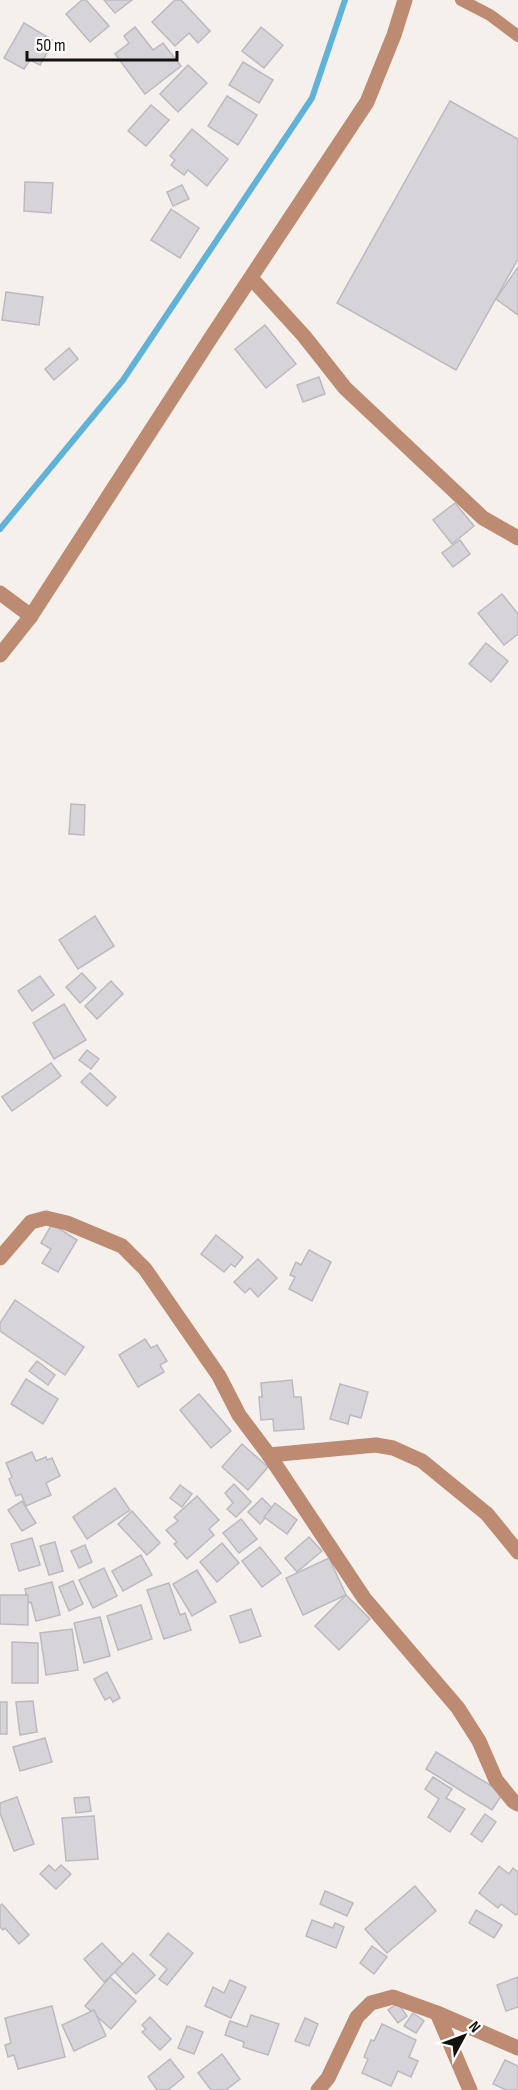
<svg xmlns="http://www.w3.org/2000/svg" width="518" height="2090" viewBox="0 0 518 2090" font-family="'Sofia Sans Condensed',sans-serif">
  <rect width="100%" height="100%" fill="#f5f0eb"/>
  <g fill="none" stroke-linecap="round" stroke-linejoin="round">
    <!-- stream -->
    <path stroke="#60b2d8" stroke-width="6" d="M0 529 123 380 312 98 345 0"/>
  </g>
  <!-- building -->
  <g fill="#d6d4d9" stroke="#bcbac0" stroke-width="1.5">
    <path d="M82 0H86L109 26 90 42 66 14Z"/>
    <path d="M104 0H132L115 13Z"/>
    <path d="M175 0H181L210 31 198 43 189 33 175 46 152 22Z"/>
    <path d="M24 23 54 41 40 65 30 60 24 69 4 58Z"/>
    <path d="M135 27 153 50 163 43 181 66 145 94 115 54 129 43 124 36Z"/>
    <path d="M261 27 283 45 264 68 242 51Z"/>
    <path d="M243 62 273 80 259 103 229 85Z"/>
    <path d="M188 65 207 83 178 112 160 94Z"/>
    <path d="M227 96 257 115 238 145 208 126Z"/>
    <path d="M450 101 518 139V259L456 370 337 303Z"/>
    <path d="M151 105 169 120 146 146 128 131Z"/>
    <path d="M192 129 228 159 207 186 188 170 184 175 171 165 175 160 170 156Z"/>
    <path d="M25 182 53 183 51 213 24 211Z"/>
    <path d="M182 185 189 199 173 206 167 192Z"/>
    <path d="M171 209 199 228 180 258 151 240Z"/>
    <path d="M518 267V315L496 299Z"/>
    <path d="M6 292 43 297 39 325 2 320Z"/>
    <path d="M265 325 296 364 266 388 235 349Z"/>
    <path d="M69 348 78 359 54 380 45 369Z"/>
    <path d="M319 377 325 394 303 402 297 385Z"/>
    <path d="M455 503 474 526 452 544 433 520Z"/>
    <path d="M460 540 470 554 453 567 442 553Z"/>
    <path d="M502 594 518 614V634L504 645 478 613Z"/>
    <path d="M486 643 508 661 491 682 469 664Z"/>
    <path d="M71 804 85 805 84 835 69 834Z"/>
    <path d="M95 916 114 946 78 969 59 940Z"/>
    <path d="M82 973 96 988 80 1003 66 987Z"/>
    <path d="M40 976 54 995 32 1011 18 991Z"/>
    <path d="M111 981 123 994 97 1019 85 1006Z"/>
    <path d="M64 1004 86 1040 54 1059 33 1023Z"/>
    <path d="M87 1050 99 1059 91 1069 79 1060Z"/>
    <path d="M51 1063 61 1076 12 1111 2 1097Z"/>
    <path d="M90 1073 116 1097 107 1106 81 1082Z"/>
    <path d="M52 1224 77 1240 58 1272 42 1263 51 1249 41 1243Z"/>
    <path d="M216 1235 243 1257 235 1267 231 1264 224 1272 201 1254Z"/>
    <path d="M309 1250 331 1262 312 1301 289 1289 295 1277 290 1275 296 1262 301 1265Z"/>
    <path d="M258 1259 277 1278 258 1297 250 1288 245 1293 234 1282Z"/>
    <path d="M15 1300 84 1347 65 1375 0 1331V1323Z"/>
    <path d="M145 1339 151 1348 157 1345 167 1361 160 1365 164 1372 138 1387 119 1355Z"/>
    <path d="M37 1361 55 1375 48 1385 29 1371Z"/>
    <path d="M26 1379 58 1399 43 1424 11 1404Z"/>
    <path d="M292 1380 294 1397H301L304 1429 274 1431 273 1419 261 1420 259 1397H262L261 1383Z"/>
    <path d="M340 1384 368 1392 361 1418 350 1415 348 1424 330 1419Z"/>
    <path d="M199 1394 231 1431 211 1448 180 1410Z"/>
    <path d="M242 1444 268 1467 248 1490 222 1467Z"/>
    <path d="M32 1452 36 1461 46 1457 47 1460 52 1458 60 1476 46 1483 51 1495 26 1506 21 1494 16 1496 9 1479 12 1477 6 1463Z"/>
    <path d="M234 1484 251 1502 236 1517 227 1509 233 1503 225 1493Z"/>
    <path d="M180 1485 192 1494 182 1507 170 1498Z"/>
    <path d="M115 1488 130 1510 87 1539 73 1517Z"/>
    <path d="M197 1496 219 1520 209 1529 214 1535 187 1559 174 1544 177 1542 166 1530 178 1521 174 1517Z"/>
    <path d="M262 1498 273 1509 260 1524 248 1512Z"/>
    <path d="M22 1501 36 1523 22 1531 8 1510Z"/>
    <path d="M275 1503 297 1520 287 1534 264 1517Z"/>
    <path d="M132 1511 160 1543 147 1555 118 1524Z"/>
    <path d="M241 1519 257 1539 239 1553 223 1533Z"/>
    <path d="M309 1537 322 1551 297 1572 285 1558Z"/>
    <path d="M32 1538 40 1565 19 1571 11 1544Z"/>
    <path d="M55 1542 63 1571 49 1575 40 1546Z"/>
    <path d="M222 1543 239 1563 217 1582 200 1562Z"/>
    <path d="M85 1545 92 1562 79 1568 71 1551Z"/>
    <path d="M260 1547 281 1573 262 1587 242 1561Z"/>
    <path d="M141 1555 152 1575 123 1591 112 1571Z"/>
    <path d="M329 1558 346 1595 303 1615 286 1578Z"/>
    <path d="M104 1568 117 1596 93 1608 79 1580Z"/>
    <path d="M197 1570 216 1602 192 1616 173 1584Z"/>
    <path d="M73 1581 83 1604 69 1611 59 1587Z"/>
    <path d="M52 1582 60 1615 36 1621 31 1602 28 1603 25 1589Z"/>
    <path d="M169 1583 180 1615 185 1613 191 1630 164 1639 147 1590Z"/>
    <path d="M0 1595H28V1625L0 1624Z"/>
    <path d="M346 1595 370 1619 339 1650 315 1626Z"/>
    <path d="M141 1605 152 1639 118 1650 107 1616Z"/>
    <path d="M251 1609 261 1636 240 1643 230 1616Z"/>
    <path d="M100 1617 110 1656 84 1663 74 1623Z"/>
    <path d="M72 1629 78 1670 46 1675 40 1633Z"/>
    <path d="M12 1642 38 1643V1683H12Z"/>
    <path d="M107 1672 120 1698 113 1702 110 1697 105 1700 94 1679Z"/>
    <path d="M33 1701 37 1732 20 1735 16 1702Z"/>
    <rect x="0" y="1702" width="7" height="32"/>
    <path d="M45 1738 52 1762 20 1771 13 1747Z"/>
    <path d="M436 1752 503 1793 492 1810 426 1769Z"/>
    <path d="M433 1777 452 1789 446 1798 465 1809 450 1832 428 1817 439 1799 425 1789Z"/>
    <path d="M17 1797 34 1844 14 1851 0 1813V1803Z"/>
    <path d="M89 1797 91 1811 76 1813 74 1798Z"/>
    <path d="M485 1814 496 1822 482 1842 471 1834Z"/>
    <path d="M94 1816 98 1859 66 1861 62 1818Z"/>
    <path d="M49 1865 55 1871 61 1865 71 1874 56 1889 40 1874Z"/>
    <path d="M499 1866 509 1874 513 1868 518 1872V1913L516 1915 501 1904 498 1908 479 1893Z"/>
    <path d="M415 1886 436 1911 387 1953 365 1929Z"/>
    <path d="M325 1891 353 1903 347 1916 320 1904Z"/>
    <path d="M2 1904 29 1935 19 1944 5 1928 3 1930 0 1927V1906Z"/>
    <path d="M476 1910 502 1925 494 1938 469 1923Z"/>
    <path d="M312 1920 333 1928 335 1923 344 1927 336 1948 306 1936Z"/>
    <path d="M168 1933 193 1953 167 1985 159 1979 167 1969 150 1955Z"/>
    <path d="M102 1943 123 1965 104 1982 84 1959Z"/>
    <path d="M372 1946 387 1957 374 1974 360 1963Z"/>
    <path d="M133 1953 155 1975 136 1994 115 1972Z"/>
    <path d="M110 1977 136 2001 111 2029 85 2006Z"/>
    <path d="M518 1977V2007L506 2011 497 1985Z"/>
    <path d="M230 1980 246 1987 231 2018 205 2006 213 1987 224 1993Z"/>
    <path d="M398 2003 407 2016 398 2023 388 2010Z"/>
    <path d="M52 2006 65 2057 18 2069 14 2055 8 2057 5 2045 11 2043 5 2018Z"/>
    <path d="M94 2010 106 2036 74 2051 62 2025Z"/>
    <path d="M413 2013 424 2021 416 2033 404 2026Z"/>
    <path d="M251 2015 279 2024 268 2055 243 2047 244 2042 225 2035 230 2021 247 2027Z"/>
    <path d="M150 2017 171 2039 160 2050 142 2032 146 2029 142 2025Z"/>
    <path d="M305 2018 318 2024 309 2046 295 2041Z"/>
    <path d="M382 2024 416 2040 409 2057 418 2061 411 2077 398 2071 391 2086 362 2073 368 2059 364 2057 371 2040 374 2041Z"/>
    <path d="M187 2026 203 2032 194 2054 178 2048Z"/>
    <path d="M222 2054 240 2079 226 2090H211L198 2073Z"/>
    <path d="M170 2059 184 2077 168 2090H157L148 2077Z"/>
    <path d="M505 2060 518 2066V2090H506L493 2084Z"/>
  </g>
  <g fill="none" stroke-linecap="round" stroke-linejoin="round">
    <!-- service -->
    <path stroke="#bc8b71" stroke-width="12" d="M461 0 490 15 518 36"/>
    <!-- minor -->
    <g stroke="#bc8b71" stroke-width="15">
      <path d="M252 279 304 336 345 388 483 518 518 538"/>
      <path d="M0 593 31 616"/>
      <path d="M0 1258 31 1222 46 1218 67 1223 122 1246 145 1269 219 1376 239 1415 269 1455 364 1598 458 1708 479 1741 496 1780 513 1801 518 1804"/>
      <path d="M269 1455 376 1445 393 1448 422 1461 487 1514 518 1552"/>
      <path d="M437 2013 470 2090"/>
      <path d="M318 2090 328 2078 357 2017 371 2003 393 1997 437 2013 518 2048"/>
    </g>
    <!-- tertiary -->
    <path stroke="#bc8b71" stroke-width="15" d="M0 655 31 616 212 336 367 102 394 35 405 0"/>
  </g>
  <!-- north arrow -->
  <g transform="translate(464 2036) rotate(49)" stroke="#fffefd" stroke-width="4.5" paint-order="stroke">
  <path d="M0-4.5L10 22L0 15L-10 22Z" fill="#12110f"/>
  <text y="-9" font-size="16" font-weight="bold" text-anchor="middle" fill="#12110f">N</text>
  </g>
  <!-- scale -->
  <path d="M27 51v9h150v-9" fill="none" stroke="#12110f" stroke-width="3"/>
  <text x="36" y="51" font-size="18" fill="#12110f" stroke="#fffefd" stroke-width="4.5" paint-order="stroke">50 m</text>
</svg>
